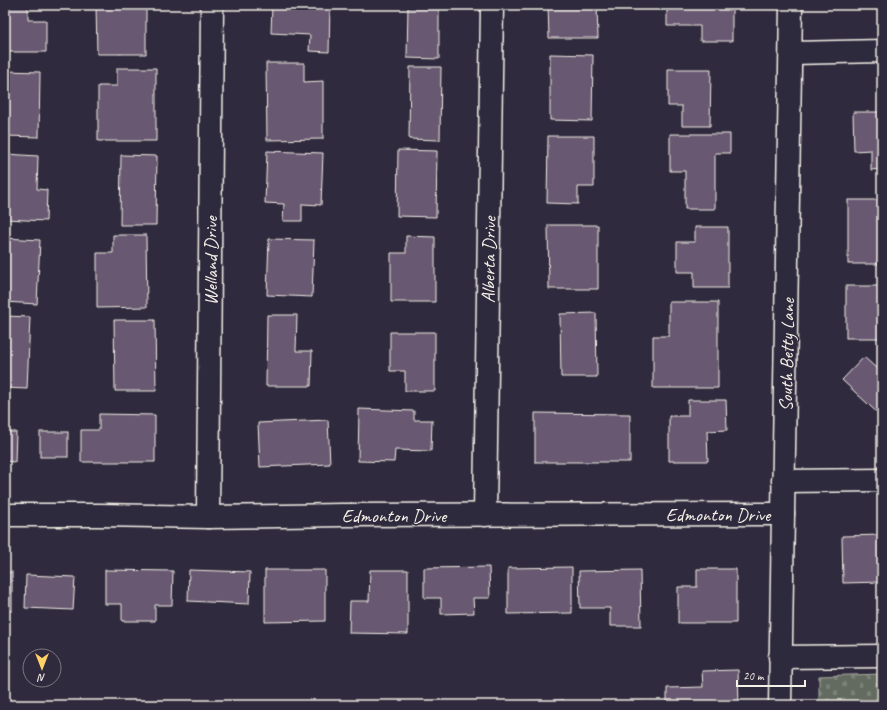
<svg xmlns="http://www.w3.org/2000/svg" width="887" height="710" viewBox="0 0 887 710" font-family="Caveat,sans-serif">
  <defs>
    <pattern id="cemetery-stones" width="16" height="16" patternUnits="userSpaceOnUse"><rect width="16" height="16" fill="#636b5f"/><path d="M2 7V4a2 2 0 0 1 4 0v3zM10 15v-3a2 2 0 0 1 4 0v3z" fill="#7a8176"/></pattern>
  </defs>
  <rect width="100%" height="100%" fill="#2f2a3d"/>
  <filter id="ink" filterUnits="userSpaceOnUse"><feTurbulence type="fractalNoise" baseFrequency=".025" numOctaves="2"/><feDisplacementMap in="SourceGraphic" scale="8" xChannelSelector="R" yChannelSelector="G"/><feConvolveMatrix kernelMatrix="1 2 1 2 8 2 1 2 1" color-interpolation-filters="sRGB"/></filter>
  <g filter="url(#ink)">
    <!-- cemetery -->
    <path fill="url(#cemetery-stones)" stroke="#acaea4" d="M882 674V705H819V676Z"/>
    <!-- building -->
    <g fill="#695871" stroke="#f4f1e8">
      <path d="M5 5H28V20H46V52H5Z"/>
      <path d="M96 5H146V54H97Z"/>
      <path d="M272 5H330L329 52 309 51 310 35 271 33Z"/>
      <path d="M408 5H439V59L407 58Z"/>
      <path d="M548 5H597L598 38H549Z"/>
      <path d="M667 5H732V41H700V26H667Z"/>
      <path d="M550 54 593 55 592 121 550 120Z"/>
      <path d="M266 63H304V82L323 81V139L267 140Z"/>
      <path d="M410 67H441L440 140 409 139Z"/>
      <path d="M117 68H156V141H98V86H117Z"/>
      <path d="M668 69H711L710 126H682V106H668Z"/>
      <path d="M5 71 40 72 39 137 5 136Z"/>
      <path d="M853 112H882V169L871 170V150L854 151Z"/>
      <path d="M670 134H730V153H715V209H685V171H670Z"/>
      <path d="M548 136H594V187H578V204L547 203Z"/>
      <path d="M398 150 437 151 436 217 397 216Z"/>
      <path d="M267 151 323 153 321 205 302 204V221H283L284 204 265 203Z"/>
      <path d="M5 154 38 156 37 189 47 190 46 221 5 219Z"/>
      <path d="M121 155 157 156 156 225H120Z"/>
      <rect x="848" y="200" width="34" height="64"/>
      <path d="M548 225H598V289H549Z"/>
      <path d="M695 227H728V288H694V272H677V242H695Z"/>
      <path d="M113 235H146L147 307 97 308V253H113Z"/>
      <path d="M406 236 435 237V302H391V253H406Z"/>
      <path d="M5 238 40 240 37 304 5 302Z"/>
      <path d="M269 239 314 240 312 297 267 295Z"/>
      <rect x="846" y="286" width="36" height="52"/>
      <path d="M669 302H718V388H653V336H669Z"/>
      <path d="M596 313 597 377H561L560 314Z"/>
      <path d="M267 315H297L296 351H312L311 386H266Z"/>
      <path d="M5 316 30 317 27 389 5 388Z"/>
      <path d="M114 320H155L156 391H115Z"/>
      <path d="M390 332H435V391H405V371H390Z"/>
      <path d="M864 357 876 368 882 361V417L842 380Z"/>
      <path d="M688 400H726L727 430 707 431 708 461H669V416H688Z"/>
      <path d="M359 409 414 411V420H432L431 451 395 450 394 462 358 461Z"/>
      <path d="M535 413 630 414V462H535Z"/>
      <path d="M99 414 155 415V462H81V430H99Z"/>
      <path d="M328 420 330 464 260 467 258 423Z"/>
      <path d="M5 432H16L15 462 5 461Z"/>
      <rect x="40" y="432" width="28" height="25"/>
      <path d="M882 535V582L843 583 842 536Z"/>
      <path d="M489 567 490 598H473L474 613 441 614V598H424V568Z"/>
      <path d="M572 567V613L508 614V568Z"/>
      <path d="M697 569H736V623H678V587H697Z"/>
      <path d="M105 570 173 571 172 605H155V621H122V604H105Z"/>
      <path d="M189 570 250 572 249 604 188 601Z"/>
      <path d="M265 570H325V621L265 622Z"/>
      <path d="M370 570H408V634L349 633 350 601H369Z"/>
      <path d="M640 570 641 626H610V608H580L579 571Z"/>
      <rect x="5" y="572" width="7" height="39"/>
      <path d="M26 575 75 577 73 610 25 608Z"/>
      <path d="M738 670 739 705H667V688L703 687 702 671Z"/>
      <path d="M564 700V705H507V702Z"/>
      <rect x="185" y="702" width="50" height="3"/>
      <path d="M644 702V705H586V704Z"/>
    </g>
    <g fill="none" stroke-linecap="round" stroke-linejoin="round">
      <!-- minor casing -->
      <g stroke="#f4f1e8" stroke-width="25">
        <g id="minor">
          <path d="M792 53 882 51"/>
          <path d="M783 481 882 480"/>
          <path d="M5 515H99L208 517 342 515 783 514"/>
          <path d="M485 515 492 5"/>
          <path d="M208 517 212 5"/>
          <path d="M780 657 882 656"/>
          <path d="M780 705 791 5"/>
        </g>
      </g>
      <!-- minor -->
      <use href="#minor" stroke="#2f2a3d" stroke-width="22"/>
    </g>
  </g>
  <g text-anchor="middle" stroke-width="3" stroke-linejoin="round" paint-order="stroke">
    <!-- street labels -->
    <g font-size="19" fill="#f4f1e8" stroke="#2f2a3d">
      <text transform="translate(488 260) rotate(-89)" y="7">Alberta Drive</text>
      <text transform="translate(210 261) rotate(-90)" y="7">Welland Drive</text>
      <text transform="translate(786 355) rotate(-89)" y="7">South Betty Lane</text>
      <text x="718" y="521">Edmonton Drive</text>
      <text x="394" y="522">Edmonton Drive</text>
    </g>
  </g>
  <!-- margin -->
  <rect width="887" height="710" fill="none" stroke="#2f2a3d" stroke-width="20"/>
  <rect x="10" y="10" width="867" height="690" fill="none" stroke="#f4f1e8" stroke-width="1.5" filter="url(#ink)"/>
  <!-- north arrow -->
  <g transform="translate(42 668) rotate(180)"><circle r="19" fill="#2f2a3d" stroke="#7e7a81"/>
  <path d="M0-3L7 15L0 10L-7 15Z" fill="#ffd166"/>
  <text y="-6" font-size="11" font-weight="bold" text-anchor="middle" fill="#f4f1e8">N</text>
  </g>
  <!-- scale -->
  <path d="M737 680v6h68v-6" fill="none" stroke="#f4f1e8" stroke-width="2"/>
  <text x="743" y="680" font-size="12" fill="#f4f1e8" stroke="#2f2a3d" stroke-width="3" paint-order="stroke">20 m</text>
</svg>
